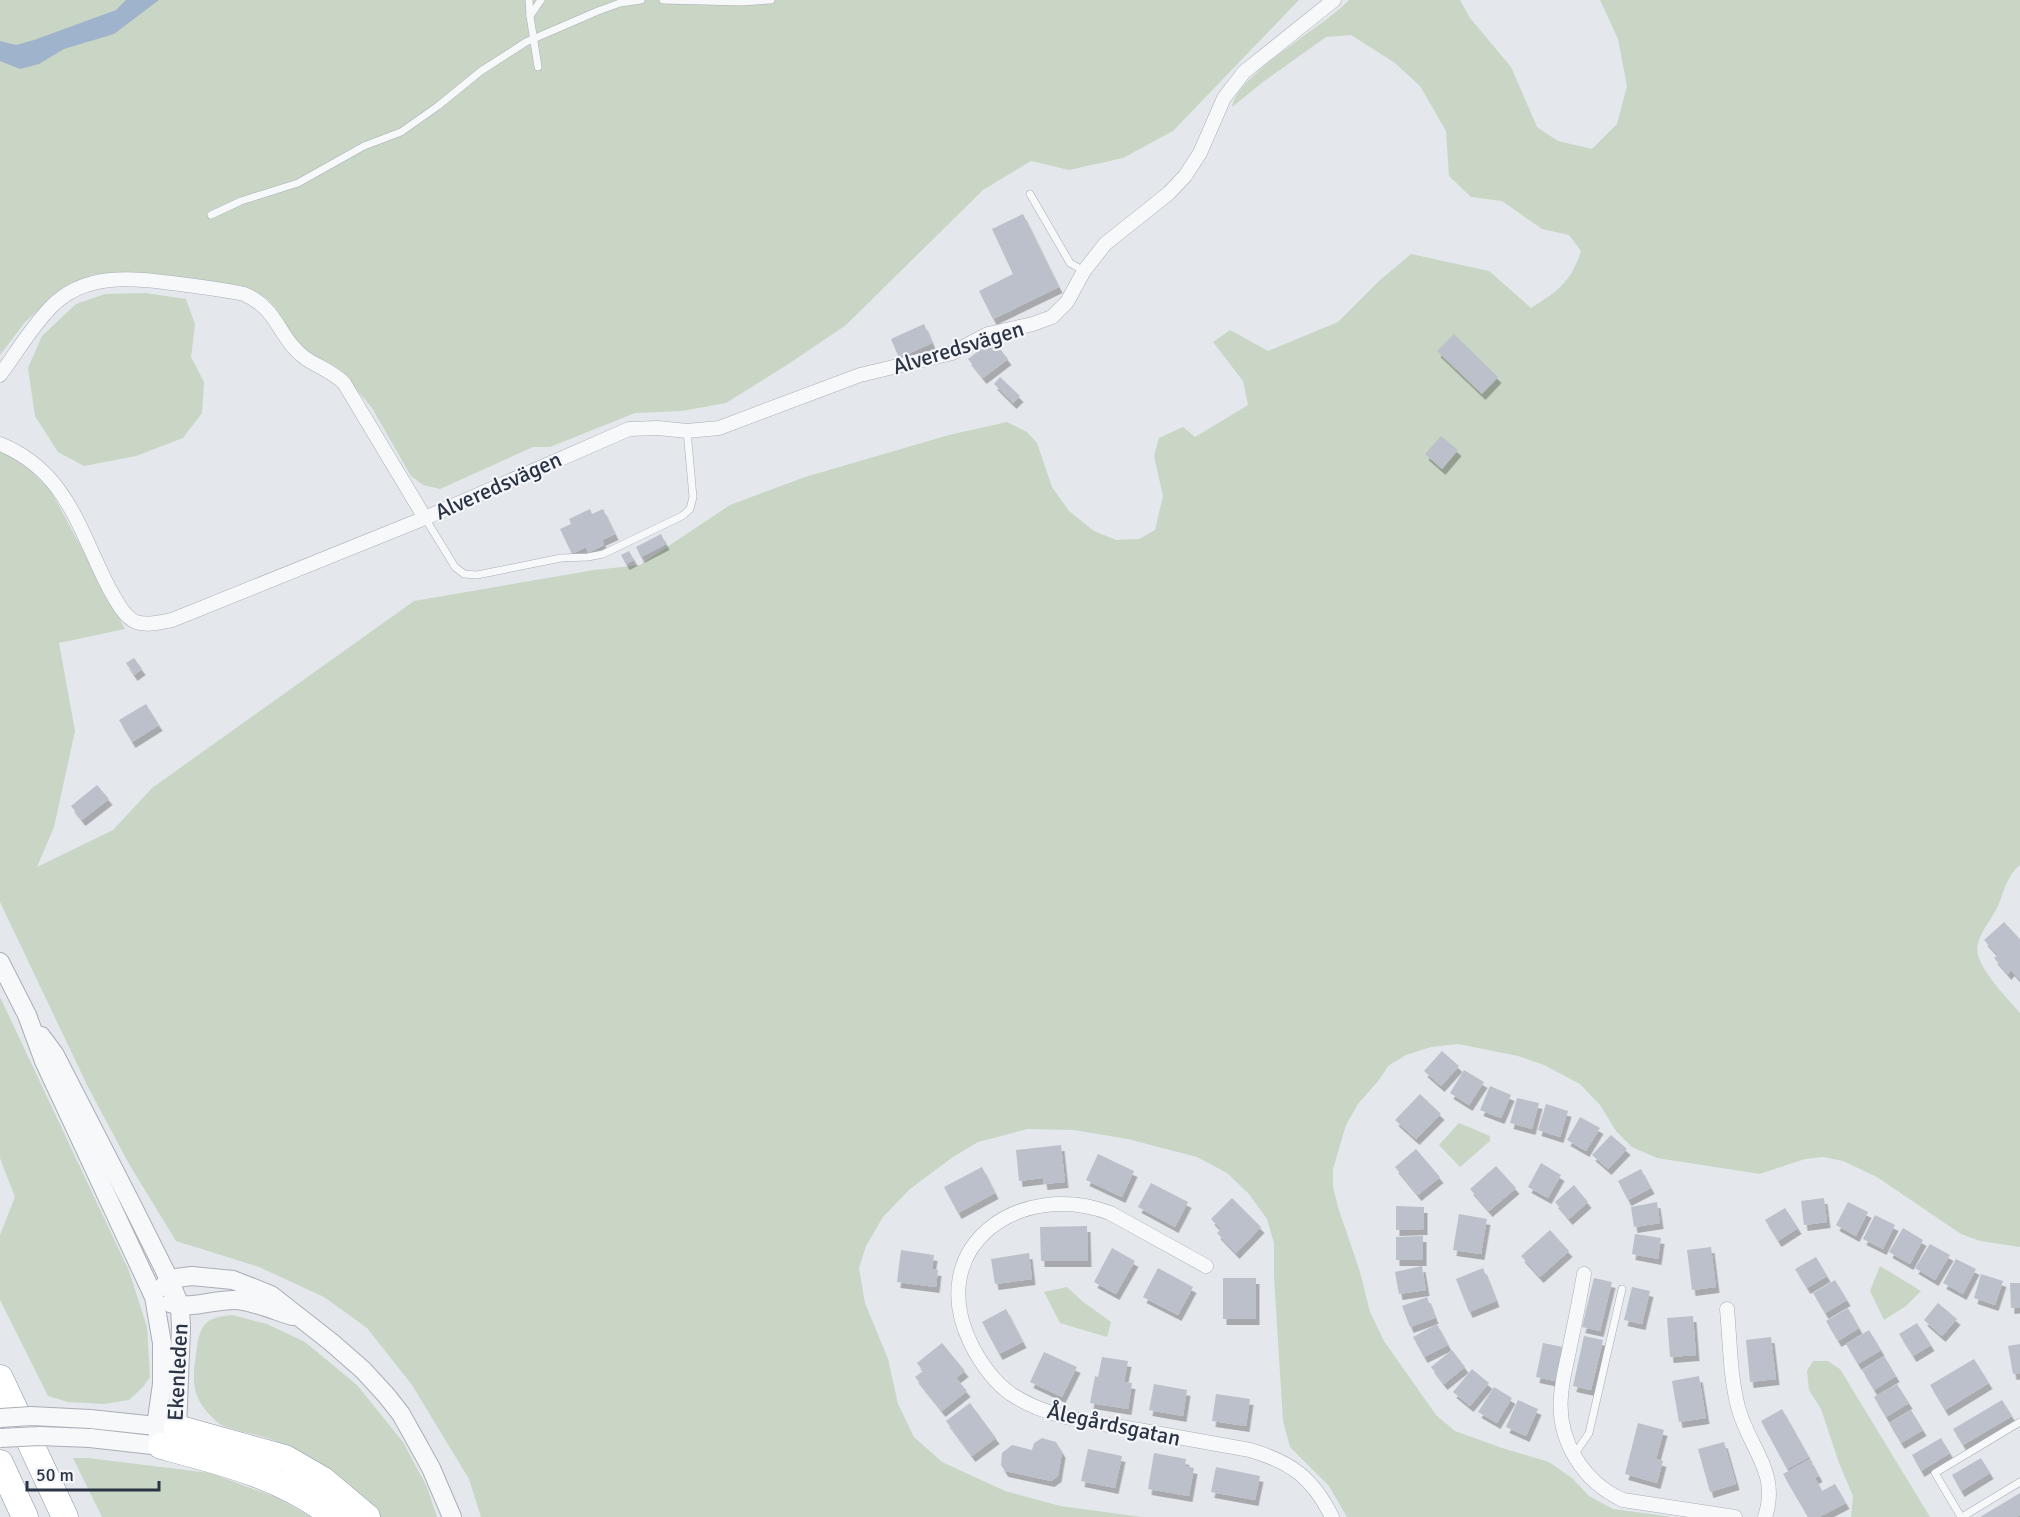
<svg xmlns="http://www.w3.org/2000/svg" width="2020" height="1517" viewBox="0 0 2020 1517" font-family="Signika,sans-serif">
  <defs>
    <filter id="shadow"><feDropShadow dx="3.5" dy="6" stdDeviation="0" flood-color="#0004"/></filter>
  </defs>
  <rect width="100%" height="100%" fill="#e4e7ec"/>
  <!-- green -->
  <g fill="#c9d6c5">
    <path d="M0 0H1299L1173 131 1123 158 1069 170 1031 161 983 190 846 325 790 363 726 403 682 411 635 413 550 447H533L440 489 423 485 411 476 372 408 341 371 303 350 274 306 266 298 256 293 190 278 119 272 91 275 51 299 25 322 0 355Z"/>
    <path d="M1349 0H1460L1470 18 1511 67 1537 127 1558 141 1592 149 1617 124 1627 86 1618 39 1600 0H2020V865C2007 875 2004 892 1998 906 1992 919 1982 929 1978 943 1971 963 2008 998 2020 1013V1247L1980 1241 1961 1234 1877 1177 1843 1161 1823 1157 1805 1159 1760 1174 1657 1158 1632 1147 1616 1131 1600 1105 1580 1084 1544 1065 1518 1056 1458 1044 1431 1047 1406 1055 1388 1066 1379 1080 1358 1104 1346 1125 1333 1169V1187L1338 1207 1360 1272 1370 1312 1384 1341 1436 1415 1455 1431 1502 1448 1549 1462 1572 1478 1589 1496 1613 1509 1673 1517H1347L1329 1486 1290 1447 1283 1421 1274 1277V1243L1267 1219 1249 1194 1227 1173 1197 1157 1128 1139 1074 1130 1027 1129 978 1142 953 1157 910 1189 883 1217 866 1246 859 1268 865 1303 888 1359 898 1404 914 1437 942 1462 1005 1491 1060 1506 1142 1517H481L469 1479 412 1385 367 1328 324 1297 259 1267 176 1241 129 1164 87 1085 0 902V451L6 453 30 470 51 491 125 629 59 643 75 731 54 827 37 867 113 830 152 788 414 601 594 570 640 565 730 505 805 477 949 435 1007 422 1027 432 1037 443 1052 487 1069 511 1094 531 1116 540 1139 539 1155 530 1163 496 1154 456 1159 438 1183 427 1195 437 1248 405 1243 381 1213 342 1230 330 1268 351 1338 322 1380 280 1411 254 1489 271 1531 308C1558 291 1571 282 1581 251L1569 235 1542 229 1502 201 1471 197 1449 176 1446 131 1420 86 1395 63 1351 35 1326 37 1263 82 1232 107C1237 74 1324 27 1349 0Z"/>
    <path d="M146 293 186 299 195 324 191 357 204 382 202 413 183 438 136 456 84 466 58 452 35 416 28 368 42 336 76 304 105 294Z"/>
    <path d="M0 997 129 1271 147 1327 150 1377 143 1387 129 1400 104 1404 68 1402 48 1396 0 1300V1235L15 1197 0 1158Z"/>
    <path d="M1459 1123 1490 1136V1141L1460 1167 1439 1145Z"/>
    <path d="M1880 1266 1921 1291 1906 1306 1884 1320 1870 1291Z"/>
    <path d="M1067 1287 1082 1301 1111 1322 1107 1337 1060 1323 1044 1292Z"/>
    <path d="M232 1315 267 1324 305 1342 357 1385 403 1442 427 1487 437 1517H379C352 1486 320 1458 281 1443 263 1435 243 1433 224 1426 218 1424 214 1419 210 1415 189 1393 193 1375 197 1347 201 1321 208 1318 232 1315Z"/>
    <path d="M1813 1361H1828L1840 1369 1930 1517H1851L1853 1496 1839 1463 1821 1409 1809 1390 1807 1371Z"/>
    <path d="M73 1458H88L210 1473 278 1498 311 1517H102Z"/>
  </g>
  <!-- water -->
  <path fill="#9fb4cc" d="M126 0H159L114 34 64 49 39 64 20 69 0 61V41L16 45 34 40 116 10Z"/>
  <!-- building -->
  <g fill="#bbc0ca" filter="url(#shadow)">
    <path d="M1023 214 1059 287 993 319 979 291 1013 274 992 229Z"/>
    <path d="M924 324 932 343 899 358 891 339Z"/>
    <path d="M1454 334 1498 377 1482 394 1437 351Z"/>
    <path d="M993 340 1008 359 983 378 968 359Z"/>
    <path d="M1000 377 1020 396 1013 403 994 384Z"/>
    <path d="M1441 436 1458 450 1442 469 1425 454Z"/>
    <path d="M590 509 592 514 603 509 615 534 602 540 604 545 588 553 586 547 572 554 560 529 571 524 569 519Z"/>
    <path d="M661 534 666 544 641 557 636 547Z"/>
    <path d="M629 551 634 560 626 564 621 555Z"/>
    <path d="M134 658 142 669 134 675 126 663Z"/>
    <path d="M146 704 159 725 132 742 119 720Z"/>
    <path d="M97 785 109 799 82 820 71 806Z"/>
    <path d="M2004 922 2020 939V980L2011 970 2008 974 1994 958 1998 955 1984 940Z"/>
    <path d="M1442 1051 1459 1066 1441 1086 1424 1071Z"/>
    <path d="M1464 1070 1484 1082 1469 1105 1450 1093Z"/>
    <path d="M1490 1086 1511 1095 1501 1118 1480 1110Z"/>
    <path d="M1420 1094 1441 1114 1416 1139 1395 1120Z"/>
    <path d="M1517 1098 1539 1103 1532 1129 1510 1123Z"/>
    <path d="M1546 1104 1568 1111 1560 1137 1538 1130Z"/>
    <path d="M1580 1117 1600 1128 1586 1151 1567 1140Z"/>
    <path d="M1611 1135 1627 1149 1608 1169 1592 1155Z"/>
    <path d="M1061 1145 1065 1182 1044 1184 1043 1178 1019 1181 1016 1150Z"/>
    <path d="M1416 1149 1440 1177 1418 1195 1395 1167Z"/>
    <path d="M1098 1154 1134 1171 1122 1197 1086 1180Z"/>
    <path d="M1541 1163 1561 1175 1548 1198 1528 1187Z"/>
    <path d="M1496 1166 1516 1188 1489 1211 1470 1189Z"/>
    <path d="M982 1167 995 1193 958 1213 944 1187Z"/>
    <path d="M1641 1169 1651 1188 1628 1200 1618 1181Z"/>
    <path d="M1151 1183 1188 1202 1175 1227 1138 1207Z"/>
    <path d="M1574 1185 1588 1202 1569 1219 1555 1202Z"/>
    <path d="M1232 1198 1261 1227 1236 1253 1217 1233 1221 1229 1211 1219Z"/>
    <path d="M1824 1198 1827 1222 1804 1225 1801 1201Z"/>
    <path d="M1657 1202 1660 1223 1634 1227 1631 1207Z"/>
    <path d="M1848 1202 1868 1212 1856 1236 1836 1225Z"/>
    <path d="M1396 1206 1424 1207V1229L1396 1230Z"/>
    <path d="M1785 1208 1798 1228 1778 1241 1765 1220Z"/>
    <path d="M1459 1214 1487 1219 1481 1254 1453 1250Z"/>
    <path d="M1875 1215 1895 1225 1883 1249 1863 1239Z"/>
    <path d="M1087 1226 1088 1261H1041L1040 1227Z"/>
    <path d="M1903 1228 1923 1240 1910 1264 1889 1252Z"/>
    <path d="M1550 1230 1569 1251 1540 1277 1521 1256Z"/>
    <path d="M1635 1234 1661 1238 1658 1259 1632 1254Z"/>
    <path d="M1423 1236V1260H1396V1237Z"/>
    <path d="M1930 1244 1950 1255 1935 1280 1915 1268Z"/>
    <path d="M1711 1247 1716 1287 1692 1290 1687 1250Z"/>
    <path d="M1112 1248 1135 1261 1116 1294 1094 1282Z"/>
    <path d="M901 1250 934 1255 932 1269 938 1270 936 1287 897 1282Z"/>
    <path d="M1029 1253 1032 1279 995 1284 991 1259Z"/>
    <path d="M1816 1257 1827 1276 1807 1288 1795 1269Z"/>
    <path d="M1956 1259 1976 1269 1963 1294 1943 1283Z"/>
    <path d="M1422 1266 1426 1290 1399 1294 1395 1272Z"/>
    <path d="M1158 1268 1193 1287 1178 1315 1143 1297Z"/>
    <path d="M1483 1268 1496 1301 1469 1312 1456 1279Z"/>
    <path d="M1981 1274 2003 1281 1995 1305 1974 1298Z"/>
    <rect x="1223" y="1278" width="33" height="41"/>
    <path d="M1594 1278 1612 1282 1600 1331 1582 1327Z"/>
    <path d="M1835 1280 1847 1300 1825 1313 1813 1293Z"/>
    <path d="M2010 1283H2020V1307L2011 1308Z"/>
    <path d="M1632 1287 1650 1291 1642 1324 1624 1320Z"/>
    <path d="M1427 1297 1435 1318 1410 1327 1402 1306Z"/>
    <path d="M1938 1303 1957 1319 1942 1336 1924 1320Z"/>
    <path d="M1848 1308 1859 1328 1838 1341 1826 1321Z"/>
    <path d="M1006 1309 1023 1342 999 1354 982 1322Z"/>
    <path d="M1693 1316 1696 1355 1670 1357 1667 1318Z"/>
    <path d="M1917 1323 1931 1345 1913 1356 1899 1334Z"/>
    <path d="M1437 1324 1448 1345 1424 1357 1413 1337Z"/>
    <path d="M1869 1330 1881 1350 1858 1364 1846 1344Z"/>
    <path d="M1584 1336 1603 1340 1591 1390 1573 1386Z"/>
    <path d="M1771 1337 1776 1379 1750 1382 1746 1340Z"/>
    <path d="M942 1343 965 1371 956 1378 967 1391 942 1411 915 1377 923 1371 917 1363Z"/>
    <path d="M1543 1343 1563 1347 1555 1381 1536 1377Z"/>
    <path d="M2020 1344V1373L2013 1374 2008 1346Z"/>
    <path d="M1452 1350 1465 1367 1444 1384 1431 1367Z"/>
    <path d="M1044 1352 1077 1367 1062 1397 1030 1382Z"/>
    <path d="M1884 1356 1896 1376 1874 1390 1862 1370Z"/>
    <path d="M1102 1357 1128 1361 1124 1382 1132 1383 1128 1409 1090 1403 1095 1376 1098 1377Z"/>
    <path d="M1974 1359 1989 1383 1945 1410 1930 1385Z"/>
    <path d="M1472 1369 1489 1383 1470 1406 1453 1392Z"/>
    <path d="M1699 1376 1706 1418 1679 1422 1672 1381Z"/>
    <path d="M1154 1384 1187 1390 1183 1416 1149 1410Z"/>
    <path d="M1897 1384 1909 1403 1886 1417 1874 1397Z"/>
    <path d="M1494 1387 1512 1398 1497 1423 1478 1412Z"/>
    <path d="M1216 1394 1250 1399 1246 1426 1212 1421Z"/>
    <path d="M1518 1400 1538 1409 1526 1436 1506 1427Z"/>
    <path d="M2002 1400 2012 1416 1963 1445 1953 1429Z"/>
    <path d="M970 1403 996 1438 972 1456 946 1421Z"/>
    <path d="M1782 1409 1809 1457 1787 1469 1761 1421Z"/>
    <path d="M1911 1410 1923 1430 1901 1443 1889 1423Z"/>
    <path d="M1638 1423 1664 1430 1656 1459 1663 1461 1657 1483 1625 1474Z"/>
    <path d="M1042 1438 1056 1442 1062 1452 1058 1476 1051 1481 1005 1471 1001 1465 1002 1453 1012 1445 1032 1450 1034 1443Z"/>
    <path d="M1941 1438 1950 1453 1921 1471 1912 1455Z"/>
    <path d="M1724 1442 1736 1484 1710 1492 1698 1449Z"/>
    <path d="M1088 1449 1122 1456 1115 1488 1081 1481Z"/>
    <path d="M1154 1453 1186 1459 1185 1466 1194 1468 1189 1496 1148 1489Z"/>
    <path d="M1981 1458 1990 1473 1961 1491 1952 1475Z"/>
    <path d="M1810 1459 1819 1476 1815 1478 1822 1491 1835 1484 1846 1503 1819 1517H1808L1783 1474Z"/>
    <path d="M1216 1467 1260 1476 1255 1500 1211 1492Z"/>
    <path d="M2020 1493V1515L2016 1517H1980Z"/>
  </g>
  <g fill="none" stroke-linecap="round" stroke-linejoin="round">
    <!-- service casing -->
    <g stroke="#a9aeb7" stroke-width="8">
      <g id="service">
        <path d="M529 0 530 16"/>
        <path d="M663 0 741 2 771 0"/>
        <path d="M538 67 530 16 541 0"/>
        <path d="M1030 194 1070 263 1084 271"/>
        <path d="M211 215 241 201 298 183 364 146 401 132 438 106 481 71 526 42 598 11 620 3 641 0"/>
        <path d="M425 518 455 567 464 574 477 575 561 558 588 557 603 554 682 516 690 509 693 497 687 431"/>
        <path d="M1574 1455 1589 1433 1622 1289"/>
        <path d="M1961 1517 1935 1473 2020 1422"/>
        <path d="M1962 1517 2020 1482"/>
      </g>
    </g>
    <!-- minor casing -->
    <g stroke="#a9aeb7" stroke-width="15">
      <g id="minor">
        <path d="M0 375C16 353 31 328 50 308 85 271 134 278 180 284 201 287 222 289 244 294 279 309 278 338 305 358 318 367 332 371 344 383L425 518"/>
        <path d="M0 444C68 472 79 531 110 590 117 601 123 616 136 622 147 626 161 622 172 620L425 518 629 429 658 428 687 431 719 428 860 375 952 353 988 334 1033 324 1052 317 1067 302 1084 271 1105 244 1169 193 1185 176 1200 153 1224 98 1244 72 1334 0"/>
        <path d="M1206 1266 1110 1213C1020 1179 923 1246 971 1344 981 1364 993 1381 1011 1394 1047 1418 1091 1422 1133 1429 1172 1436 1211 1443 1250 1450 1291 1462 1313 1478 1332 1517"/>
        <path d="M1584 1274C1580 1298 1575 1322 1570 1346 1567 1362 1562 1379 1561 1396 1557 1440 1583 1482 1623 1500L1735 1517"/>
        <path d="M1727 1309C1730 1341 1730 1376 1738 1407 1749 1449 1780 1471 1765 1517"/>
      </g>
    </g>
    <!-- tertiary casing -->
    <g stroke="#a9aeb7" stroke-width="20">
      <g id="tertiary">
        <path d="M0 962 27 1015 44 1061 154 1297 162 1343V1384L156 1426 161 1446"/>
        <path d="M41 1036 55 1055 130 1201 169 1279 180 1306 181 1328 177 1428 170 1436"/>
        <path d="M163 1287 169 1279 192 1276 233 1280 271 1295 331 1342 363 1370 386 1395 401 1414 431 1468 452 1517"/>
        <path d="M170 1303C190 1310 215 1299 236 1300 253 1301 276 1311 292 1316"/>
        <path d="M90 1419 166 1427"/>
        <path d="M90 1438 161 1446"/>
      </g>
    </g>
    <!-- motorway casing -->
    <g stroke="#8b94a3" stroke-width="27">
      <g id="motorway">
        <path d="M0 1378 65 1517"/>
        <path d="M177 1428 285 1458 323 1480 367 1517"/>
        <path d="M161 1446C222 1462 284 1477 334 1517"/>
        <path d="M0 1463 25 1517"/>
      </g>
    </g>
    <!-- service -->
    <use href="#service" stroke="#f7f8fa" stroke-width="7"/>
    <!-- minor -->
    <use href="#minor" stroke="#f7f8fa" stroke-width="14"/>
    <!-- tertiary -->
    <use href="#tertiary" stroke="#f7f8fa" stroke-width="18"/>
    <!-- motorway -->
    <use href="#motorway" stroke="#fff" stroke-width="26"/>
    <!-- tertiary-bridge casing -->
    <g stroke="#a9aeb7" stroke-width="20" stroke-linecap="butt">
      <g id="tertiary-bridge">
        <path d="M0 1418 31 1416 90 1419"/>
        <path d="M0 1438 40 1436 90 1438"/>
      </g>
    </g>
    <!-- tertiary-bridge -->
    <use href="#tertiary-bridge" stroke="#f7f8fa" stroke-width="18"/>
  </g>
  <g text-anchor="middle" stroke-width="4.5" stroke-linejoin="round" paint-order="stroke">
    <!-- street labels -->
    <g font-size="22" fill="#2b3445" stroke="#f4f6f9">
      <text transform="translate(958 347) rotate(-17)" y="8">Alveredsvägen</text>
      <text transform="translate(498 485) rotate(-24)" y="8">Alveredsvägen</text>
      <text transform="translate(177 1372) rotate(-87)" y="8">Ekenleden</text>
      <text transform="translate(1114 1424) rotate(12)" y="8">Ålegårdsgatan</text>
    </g>
  </g>
  <!-- scale -->
  <path d="M27 1481v9h132v-9" fill="none" stroke="#2b3445" stroke-width="3"/>
  <text x="36" y="1481" font-size="18" fill="#2b3445" stroke="#f4f6f9" stroke-width="4.5" paint-order="stroke">50 m</text>
</svg>
